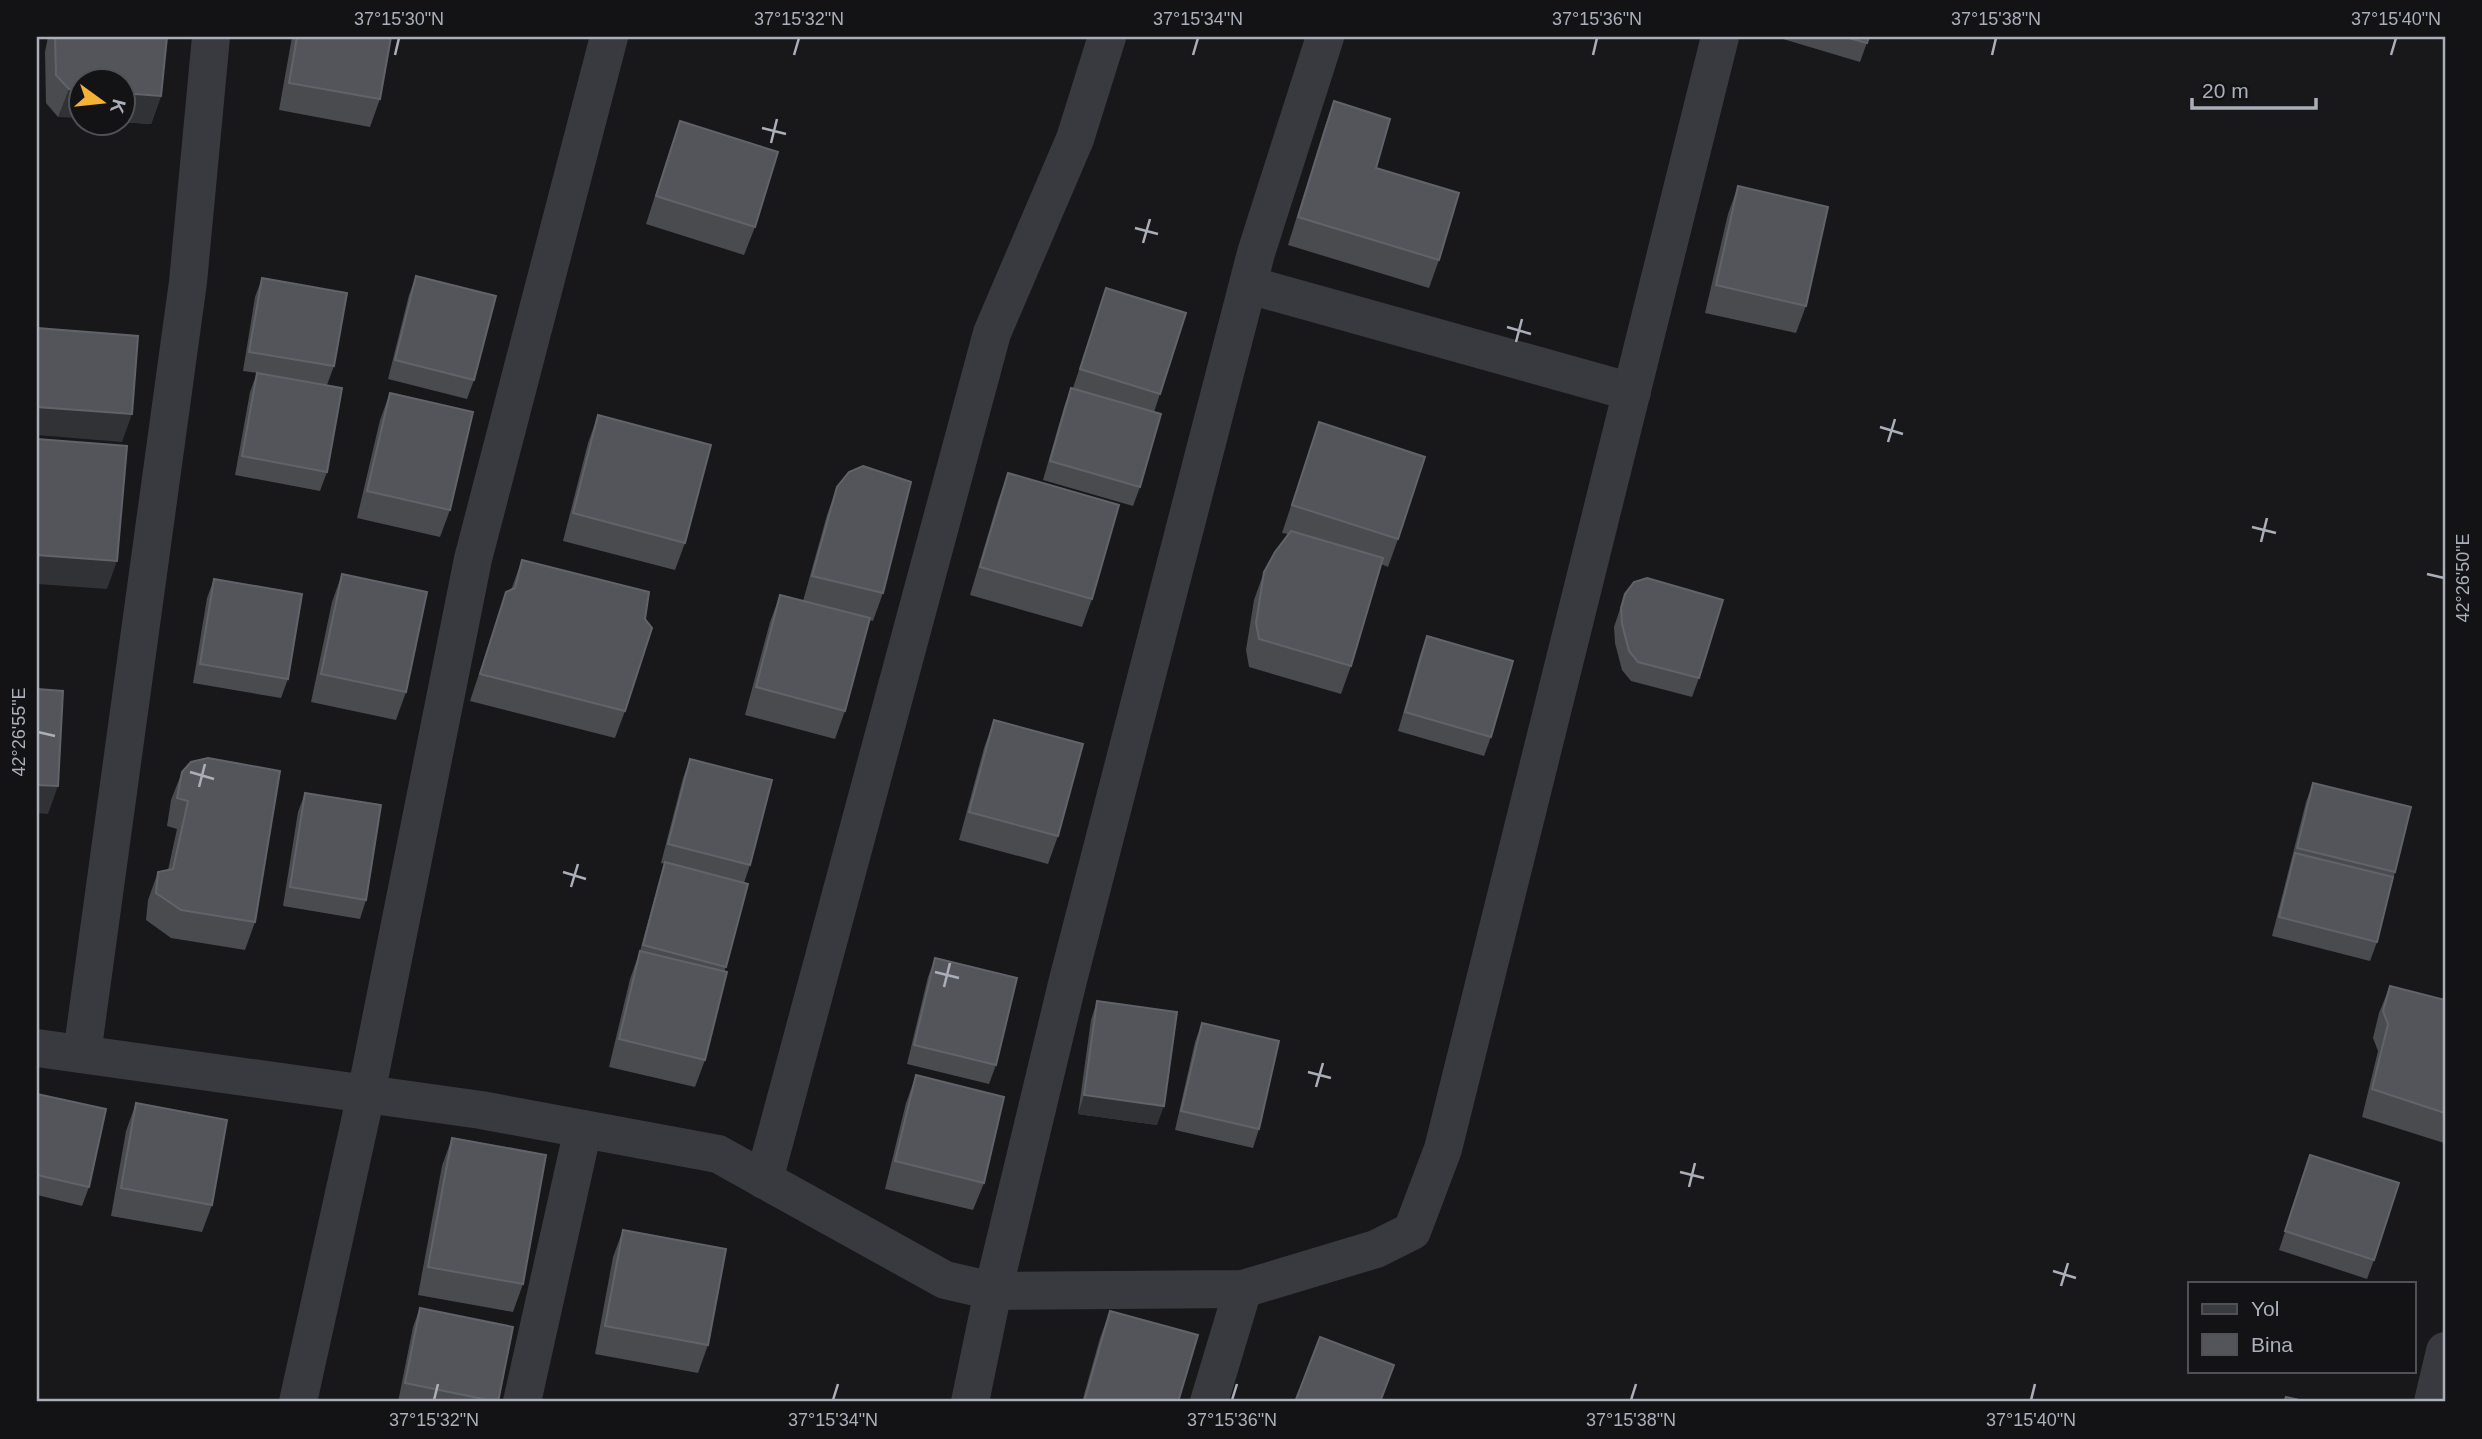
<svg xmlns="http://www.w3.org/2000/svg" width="2482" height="1439" viewBox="0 0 2482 1439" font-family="Arial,sans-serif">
  <rect width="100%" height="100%" fill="#18181a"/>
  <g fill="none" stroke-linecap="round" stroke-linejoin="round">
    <!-- minor -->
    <g stroke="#393a3f" stroke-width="38">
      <path d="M1249 285 1632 392"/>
      <path d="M37 1048 481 1110 718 1154 945 1280 993 1291 1243 1289 1376 1249 1412 1231 1443 1149 1720 37"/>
      <path d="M82 1054 188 282 211 37"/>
      <path d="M764 1180 992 333 1075 139 1107 37"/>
      <path d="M298 1402 366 1094 473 559 609 37"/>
      <path d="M522 1402 583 1129"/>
      <path d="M970 1402 993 1291 1068 980 1256 253 1325 37"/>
      <path d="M1209 1402 1243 1289"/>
      <path d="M2433 1402 2445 1351"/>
    </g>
  </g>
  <!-- wall -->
  <g fill="#494b4f">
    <path d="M48 37H167L161 96 151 124 122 122V80L58 117 46 103 45 52Z"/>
    <path d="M292 37H391L380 99 370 127 279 110Z"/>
    <path d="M1783 37H1869L1860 62 1783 39Z"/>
    <path d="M1334 101 1376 168 1439 260 1429 288 1288 245 1324 129Z"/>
    <path d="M680 121 755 227 744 255 646 224 670 149Z"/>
    <path d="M1738 186 1806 306 1796 333 1705 313 1728 214Z"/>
    <path d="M416 276 474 380 467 399 388 379 409 295Z"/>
    <path d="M262 278 334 366 327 385V472L320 491 235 475 250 392 257 373 243 371 255 297Z"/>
    <path d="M1106 288 1160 394 1154 412 1140 487 1133 506 1043 480 1064 407 1071 388 1106 398 1073 388Z"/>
    <path d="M390 393 450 510 440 537 357 518 380 420Z"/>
    <path d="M598 415 685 543 675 570 563 541 588 443Z"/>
    <path d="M1319 422 1398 539 1388 567 1381 564 1351 666 1341 694 1249 667 1246 650 1254 600 1264 572 1288 534 1282 533Z"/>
    <path d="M1008 473 1092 599 1082 627 970 595 998 501Z"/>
    <path d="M837 487 883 593 873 621 869 620 845 711 835 739 745 715 770 622 780 595 803 601 827 515Z"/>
    <path d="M522 560 625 711 615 738 470 701 506 592 511 590Z"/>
    <path d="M342 574 406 692 396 720 311 702 332 602Z"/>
    <path d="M214 579 288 679 281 698 193 683 207 598Z"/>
    <path d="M1625 594 1699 678 1692 697 1631 681 1622 670 1615 643 1614 627Z"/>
    <path d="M1427 636 1491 737 1484 756 1398 731 1420 655Z"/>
    <path d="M994 720 1058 836 1048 864 959 840 984 748Z"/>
    <path d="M690 759 750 865 744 883 705 1060 695 1087 609 1067 630 979 640 951 659 881 665 864 661 863 683 778Z"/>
    <path d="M182 772 255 922 245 950 171 938 146 920 148 900 158 872 168 870 177 829 167 826 171 800Z"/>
    <path d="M2313 783 2395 872 2377 942 2370 961 2272 936 2306 802Z"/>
    <path d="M305 793 366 900 360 919 283 906 298 812Z"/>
    <path d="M935 958 996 1065 989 1084 907 1064 928 977Z"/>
    <path d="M2390 986 2445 1000V1139L2444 1143 2362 1117 2378 1051 2373 1038 2379 1013Z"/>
    <path d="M1097 1001 1157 1125 1078 1114 1091 1020Z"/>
    <path d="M1202 1023 1259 1129 1253 1148 1175 1130 1195 1042Z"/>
    <path d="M916 1075 984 1183 973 1210 885 1189 906 1103Z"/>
    <path d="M37 1094 89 1187 82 1206 37 1195Z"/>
    <path d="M136 1103 212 1205 202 1232 111 1216 126 1131Z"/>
    <path d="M452 1138 523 1284 513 1312 418 1295 442 1166Z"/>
    <path d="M2310 1155 2374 1260 2367 1279 2279 1250Z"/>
    <path d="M623 1230 708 1345 698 1373 595 1354 613 1257Z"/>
    <path d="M420 1308 498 1402H398L413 1327Z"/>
    <path d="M1110 1311 1178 1402H1082L1100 1338Z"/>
  </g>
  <!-- shaded-wall -->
  <g fill="#313235">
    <path d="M69 89 80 90V118L58 117Z"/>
    <path d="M122 93 161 96 151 124 122 122Z"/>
    <path d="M37 407 132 414 122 442 37 435Z"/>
    <path d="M37 555 117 561 107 589 37 584Z"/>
    <path d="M37 785 58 786 48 814 37 813Z"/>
    <path d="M1084 1095 1164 1106 1157 1125 1078 1114Z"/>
  </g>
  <!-- building -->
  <g fill="#54555b" stroke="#61636a" stroke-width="2">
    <path d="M55 37H167L161 96 122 93V80H80V90L69 89 56 75Z"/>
    <path d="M297 37H391L380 99 289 83Z"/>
    <path d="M1845 37H1869L1867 43Z"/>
    <path d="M1334 101 1390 119 1376 168 1459 193 1439 260 1298 217Z"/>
    <path d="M680 121 778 152 755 227 656 196Z"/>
    <path d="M1738 186 1828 207 1806 306 1716 285Z"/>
    <path d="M416 276 496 296 474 380 395 360Z"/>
    <path d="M262 278 347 293 334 366 249 352Z"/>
    <path d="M1106 288 1186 313 1160 394 1080 369Z"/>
    <path d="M37 328 138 336 132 414 37 407Z"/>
    <path d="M257 373 342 388 327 472 242 456Z"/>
    <path d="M1071 388 1161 414 1140 487 1050 461Z"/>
    <path d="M390 393 473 412 450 510 367 491Z"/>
    <path d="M598 415 711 445 685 543 573 513Z"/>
    <path d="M1319 422 1425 457 1398 539 1292 505Z"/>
    <path d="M37 439 127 446 117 561 37 555Z"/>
    <path d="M863 466 911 482 883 593 812 576 837 487 849 472Z"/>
    <path d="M1008 473 1119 505 1092 599 980 567Z"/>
    <path d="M1291 531 1383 558 1351 666 1259 639 1256 623 1264 572 1275 552Z"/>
    <path d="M522 560 649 592 645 619 652 628 625 711 480 674 506 592 515 588Z"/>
    <path d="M342 574 427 592 406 692 321 674Z"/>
    <path d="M1647 578 1723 600 1699 678 1638 662 1629 651 1622 624 1621 608 1625 594 1634 582Z"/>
    <path d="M214 579 302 594 288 679 200 664Z"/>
    <path d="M780 595 870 618 845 711 756 687Z"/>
    <path d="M1427 636 1513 661 1491 737 1405 712Z"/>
    <path d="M37 689 63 691 58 786 37 785Z"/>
    <path d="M994 720 1083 744 1058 836 969 812Z"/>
    <path d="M208 758 280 771 255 922 181 910 156 893 158 872 173 869 188 801 177 798 182 772 191 762Z"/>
    <path d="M690 759 772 780 750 865 668 844Z"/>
    <path d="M2313 783 2411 807 2395 872 2297 848Z"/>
    <path d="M305 793 381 805 366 900 290 887Z"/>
    <path d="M2295 853 2393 877 2377 942 2279 917Z"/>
    <path d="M665 862 748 884 726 967 643 945Z"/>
    <path d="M640 951 727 972 705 1060 619 1039Z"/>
    <path d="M935 958 1017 978 996 1065 914 1045Z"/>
    <path d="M2390 986 2445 1000V1113L2372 1089 2388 1024 2383 1011Z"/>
    <path d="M1097 1001 1177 1012 1164 1106 1084 1095Z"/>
    <path d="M1202 1023 1279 1041 1259 1129 1181 1111Z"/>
    <path d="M916 1075 1004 1097 984 1183 895 1161Z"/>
    <path d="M37 1094 106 1109 89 1187 37 1175Z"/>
    <path d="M136 1103 227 1120 212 1205 121 1188Z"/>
    <path d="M452 1138 546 1155 523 1284 428 1267Z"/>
    <path d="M2310 1155 2399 1183 2374 1260 2285 1231Z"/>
    <path d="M623 1230 726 1249 708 1345 605 1326Z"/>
    <path d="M420 1308 513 1327 498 1402 405 1383Z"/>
    <path d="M1110 1311 1198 1335 1178 1402H1084Z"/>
    <path d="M1320 1337 1394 1365 1380 1402H1295Z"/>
    <path d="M2286 1397 2308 1402H2284Z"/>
  </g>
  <!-- ticks -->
  <path fill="none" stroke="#aaafba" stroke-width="2.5" d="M395 55 399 38M794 55 799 38M1193 55 1198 38M1593 55 1597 38M1992 55 1996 38M2391 55 2396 38M762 128 786 134M771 143 777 119M1135 228 1158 234M1143 243 1150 219M1507 327 1531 334M1516 342 1522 319M1880 427 1903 434M1888 442 1895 419M2252 527 2276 533M2261 542 2267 518M2427 574 2444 578M38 732 55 736M190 772 214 779M199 787 205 764M563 872 586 879M571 887 578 864M935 972 959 978M944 987 950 963M1308 1072 1331 1078M1316 1087 1323 1063M1680 1172 1704 1178M1689 1187 1695 1163M2053 1271 2076 1278M2061 1286 2068 1263M434 1400 438 1384M833 1400 838 1384M1232 1400 1237 1384M1631 1400 1636 1384M2031 1400 2035 1384"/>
  <!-- border -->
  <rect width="2482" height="1439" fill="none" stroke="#131315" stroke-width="77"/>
  <!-- legend -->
  <rect x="2188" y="1282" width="228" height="91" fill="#131315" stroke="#4f5157" stroke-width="2"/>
  <rect x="2202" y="1304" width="35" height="10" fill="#393a3f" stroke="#4f5157" stroke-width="2"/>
  <text x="2251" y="1316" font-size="21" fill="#aaafba">Yol</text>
  <rect x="2202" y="1334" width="35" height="21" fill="#54555b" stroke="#4f5157" stroke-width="2"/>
  <text x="2251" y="1352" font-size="21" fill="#aaafba">Bina</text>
  <!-- north arrow -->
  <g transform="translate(102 102) rotate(105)"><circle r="33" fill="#131315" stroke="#4f5157" stroke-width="2"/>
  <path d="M0-5L12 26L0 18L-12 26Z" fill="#f6b035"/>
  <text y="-10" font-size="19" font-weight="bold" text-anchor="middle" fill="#aaafba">K</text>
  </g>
  <!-- scale -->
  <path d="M2192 98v10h124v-10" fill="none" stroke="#aaafba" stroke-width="3.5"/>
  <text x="2202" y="98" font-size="21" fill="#aaafba" stroke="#131315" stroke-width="5" paint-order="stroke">20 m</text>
  <rect x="38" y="38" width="2406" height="1362" fill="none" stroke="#aaafba" stroke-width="2.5"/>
  <g font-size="18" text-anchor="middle" fill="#aaafba">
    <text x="399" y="25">37°15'30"N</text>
    <text x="799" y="25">37°15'32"N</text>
    <text x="1198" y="25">37°15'34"N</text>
    <text x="1597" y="25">37°15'36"N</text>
    <text x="1996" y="25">37°15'38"N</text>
    <text x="2396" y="25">37°15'40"N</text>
    <text transform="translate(2463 578) rotate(-90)" y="6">42°26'50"E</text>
    <text transform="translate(19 732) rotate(-90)" y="6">42°26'55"E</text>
    <text x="434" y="1426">37°15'32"N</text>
    <text x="833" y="1426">37°15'34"N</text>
    <text x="1232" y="1426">37°15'36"N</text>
    <text x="1631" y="1426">37°15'38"N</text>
    <text x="2031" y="1426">37°15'40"N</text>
  </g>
</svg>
